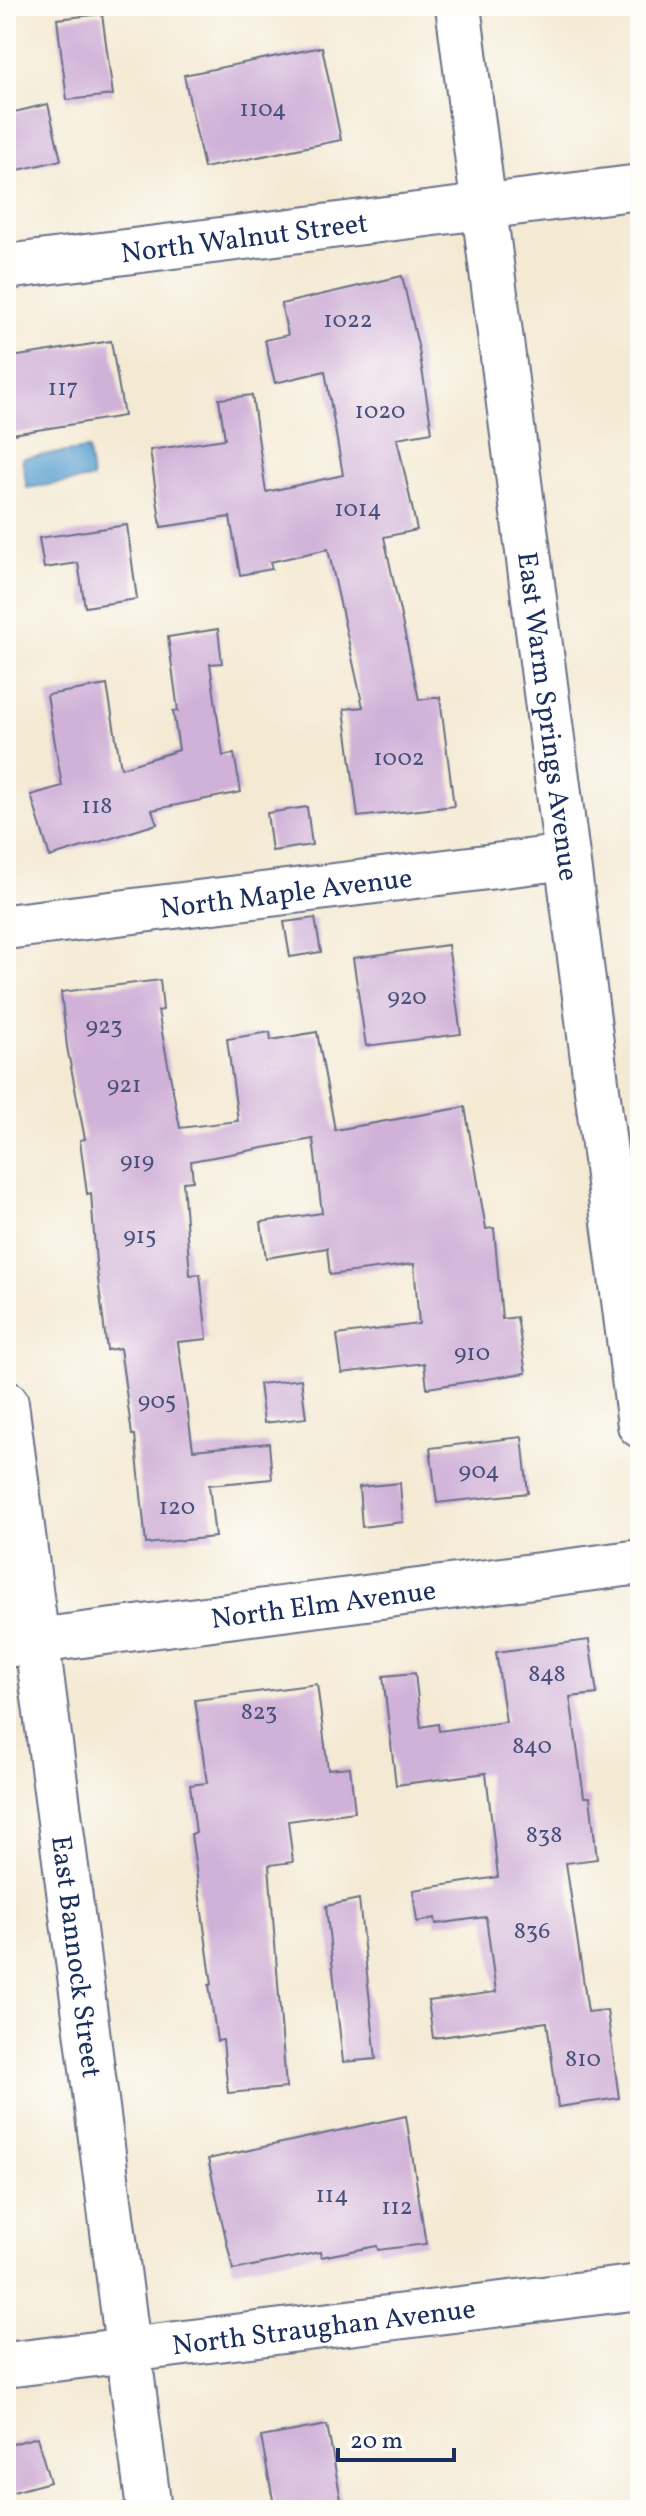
<svg xmlns="http://www.w3.org/2000/svg" width="646" height="2516" viewBox="0 0 646 2516" font-family="Vollkorn,serif">
  <rect width="100%" height="100%" fill="#fdfcf7"/>
  <filter id="ink" filterUnits="userSpaceOnUse"><feTurbulence type="fractalNoise" baseFrequency=".0125" numOctaves="2"/><feDisplacementMap in="SourceGraphic" scale="16" xChannelSelector="R" yChannelSelector="G"/><feConvolveMatrix kernelMatrix="1 2 1 2 8 2 1 2 1" color-interpolation-filters="sRGB"/></filter>
  <filter id="wash" filterUnits="userSpaceOnUse"><feTurbulence type="fractalNoise" baseFrequency=".006" numOctaves="4" result="noise"/><feDisplacementMap in="SourceGraphic" scale="32" xChannelSelector="R" yChannelSelector="G"/><feGaussianBlur stdDeviation="1.8" result="paint"/><feColorMatrix in="noise" values="0 0 0 0 0 0 0 0 0 0 0 0 0 0 0 0 0 1.4 0 .05"/><feComposite in="paint" operator="in"/></filter>
  <g filter="url(#wash)">
    <rect width="100%" height="100%" fill="#f4ead4"/>
    <!-- water -->
    <path fill="#5ba1d1" stroke="#3b6898" stroke-width="2" d="M88 449 92 479 27 488 22 458Z"/>
    <g id="blocks">
      <!-- building -->
      <g fill="#d0b1d8">
        <path d="M102 14 113 95 67 100 57 19Z"/>
        <path d="M322 47 341 140 204 168 184 75Z"/>
        <path d="M48 104 61 160 6 173V114Z"/>
        <path d="M402 276 419 350 432 432 397 438 417 530 384 537 419 700 440 697 454 806 358 817 344 709 363 707 328 549 270 562 272 569 240 575 230 517 161 527 150 450 225 439 219 399 252 395 266 492 343 475 325 371 275 383 265 340 288 335 281 304Z"/>
        <path d="M111 341 124 416 6 435V358Z"/>
        <path d="M127 525 137 599 85 607 78 563 44 568 39 538Z"/>
        <path d="M218 629 222 663 210 664 223 756 234 754 241 792 152 810 157 824 50 857 31 795 62 786 47 695 107 685 121 768 179 750 173 711H178L168 637Z"/>
        <path d="M307 807 312 845 272 851 267 813Z"/>
        <path d="M315 918 321 952 290 957 284 922Z"/>
        <path d="M448 945 461 1034 366 1046 353 958Z"/>
        <path d="M160 980 163 1010 158 1011 180 1128 238 1121 227 1039 270 1032 271 1040 317 1032 335 1130 465 1107 486 1229 494 1228 502 1319 517 1317 526 1373 427 1388 424 1363 342 1373 337 1335 419 1324 414 1264 330 1275 327 1248 266 1258 261 1222 322 1213 313 1139 191 1161 193 1181 183 1182 190 1275 200 1274 207 1339 178 1342 193 1450 269 1443 272 1479 209 1485 215 1537 146 1544 135 1435H132L120 1348 107 1350 96 1263 91 1193 87 1194 80 1140 85 1139 67 1047 61 992Z"/>
        <path d="M301 1379 306 1418 264 1423 259 1384Z"/>
        <path d="M522 1437 528 1493 437 1503 430 1448Z"/>
        <path d="M400 1483 403 1522 362 1527 359 1487Z"/>
        <path d="M589 1640 597 1694 570 1697 584 1797H590L597 1859 566 1863 588 2012 607 2010 619 2098 558 2107 547 2022 433 2038 428 2001 496 1992 486 1917 436 1924 435 1918 417 1922 413 1890 498 1877 486 1773 396 1785 383 1676 415 1673 421 1727 438 1724 439 1731 506 1722 496 1652Z"/>
        <path d="M317 1684 328 1769 350 1767 355 1812 288 1821 293 1862 269 1865 286 2088 228 2093 223 2040 217 2041 209 1985 212 1984 191 1834 196 1833 190 1785 207 1783 195 1700Z"/>
        <path d="M359 1899 376 2059 343 2062 326 1906Z"/>
        <path d="M406 2116 426 2244 378 2250 377 2246 321 2257 320 2252 233 2270 208 2159Z"/>
        <path d="M327 2425 343 2510H275L261 2437Z"/>
        <path d="M37 2437 50 2482 6 2494V2446Z"/>
      </g>
    </g>
  </g>
  <g filter="url(#ink)">
    <use href="#blocks" fill-opacity="0" stroke="#677087" stroke-width="2"/>
    <g fill="none" stroke-linecap="round" stroke-linejoin="round">
      <!-- minor casing -->
      <g stroke="#677087" stroke-width="48">
        <g id="minor">
          <path id="s1" d="M458 6 640 1425"/>
          <path id="s2" d="M6 267 640 187"/>
          <path id="s3" d="M6 927 567 857"/>
          <path id="s4" d="M6 1403 149 2510"/>
          <path id="s5" d="M6 1645 640 1562"/>
          <path id="s6" d="M6 2365 640 2287"/>
        </g>
      </g>
      <!-- minor -->
      <use href="#minor" stroke="#fff" stroke-width="44"/>
    </g>
  </g>
  <g text-anchor="middle" stroke-width="8" stroke-linejoin="round" paint-order="stroke">
    <!-- number labels -->
    <g font-size="24" fill="#48507c">
      <text x="263" y="116">1104</text>
      <text x="348" y="327">1022</text>
      <text x="63" y="395">117</text>
      <text x="380" y="418">1020</text>
      <text x="358" y="516">1014</text>
      <text x="399" y="765">1002</text>
      <text x="97" y="813">118</text>
      <text x="407" y="1004">920</text>
      <text x="104" y="1033">923</text>
      <text x="124" y="1092">921</text>
      <text x="137" y="1168">919</text>
      <text x="140" y="1243">915</text>
      <text x="472" y="1360">910</text>
      <text x="157" y="1408">905</text>
      <text x="479" y="1478">904</text>
      <text x="177" y="1514">120</text>
      <text x="547" y="1681">848</text>
      <text x="259" y="1719">823</text>
      <text x="532" y="1753">840</text>
      <text x="544" y="1842">838</text>
      <text x="532" y="1938">836</text>
      <text x="583" y="2066">810</text>
      <text x="332" y="2202">114</text>
      <text x="397" y="2214">112</text>
    </g>
    <!-- street labels -->
    <g font-size="28" fill="#1b2f5e" stroke="#fdfcf7">
      <text dy="10" stroke="none"><textPath href="#s2" startOffset="240">North Walnut Street</textPath></text>
      <text dy="10" stroke="none"><textPath href="#s1" startOffset="716">East Warm Springs Avenue</textPath></text>
      <text dy="10" stroke="none"><textPath href="#s3" startOffset="282">North Maple Avenue</textPath></text>
      <text dy="10" stroke="none"><textPath href="#s5" startOffset="320">North Elm Avenue</textPath></text>
      <text dy="10" stroke="none"><textPath href="#s4" startOffset="558">East Bannock Street</textPath></text>
      <text dy="10" stroke="none"><textPath href="#s6" startOffset="320">North Straughan Avenue</textPath></text>
    </g>
  </g>
  <!-- margin -->
  <rect width="646" height="2516" fill="none" stroke="#fdfcf7" stroke-width="32"/>
  <!-- scale -->
  <path d="M338 2448v12h116v-12" fill="none" stroke="#1b2f5e" stroke-width="4"/>
  <text x="350" y="2448" font-size="24" fill="#1b2f5e" stroke="#fdfcf7" stroke-width="6" paint-order="stroke">20 m</text>
</svg>
